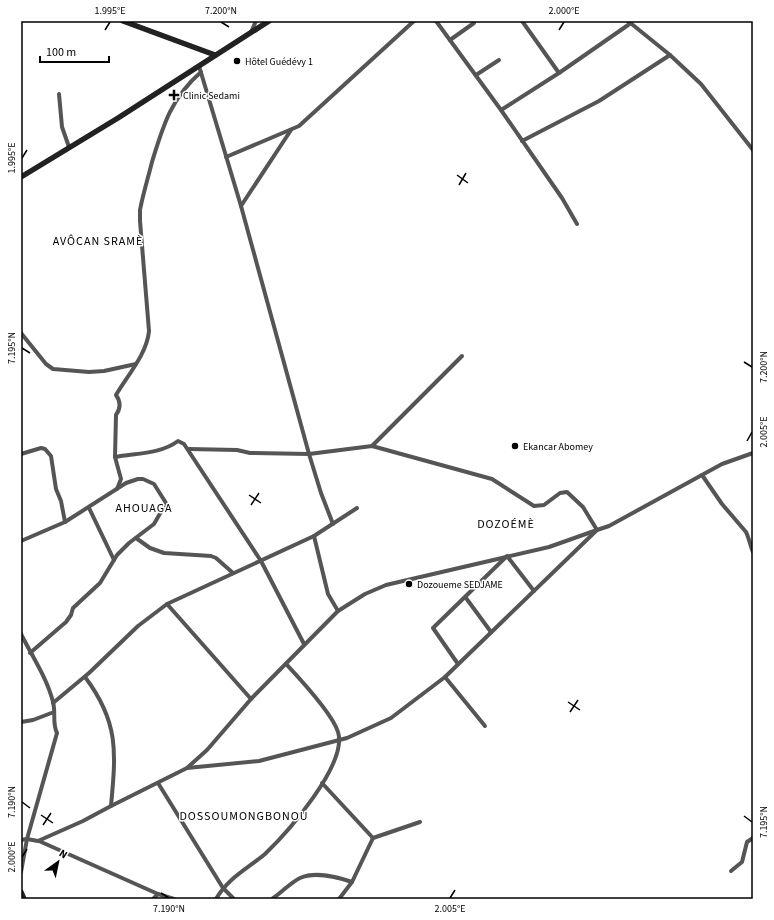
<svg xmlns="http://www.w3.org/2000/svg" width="774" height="920" viewBox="0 0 774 920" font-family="'Source Sans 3',sans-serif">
  <rect width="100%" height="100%" fill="#fff"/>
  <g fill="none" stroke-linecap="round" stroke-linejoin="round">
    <!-- street -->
    <g stroke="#555" stroke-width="4">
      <path d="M436 21 501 110 562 198 577 224"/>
      <path d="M522 21 559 73"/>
      <path d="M628 21 670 55 701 84 753 150"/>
      <path d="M251 32 256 21"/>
      <path d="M450 40 474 23"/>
      <path d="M199 66 241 206 309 454 321 493 333 524"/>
      <path d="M476 75 499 60"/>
      <path d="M59 94 62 127 69 147"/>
      <path d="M501 110 559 73 631 23"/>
      <path d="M522 141 599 101 670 55"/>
      <path d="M226 157 299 126 414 21"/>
      <path d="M241 206 291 130"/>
      <path d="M21 333 46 364 53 369 89 372 104 371 136 364"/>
      <path d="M372 446 462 356"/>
      <path d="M21 454 41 448 45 449 51 456 56 489 61 501 65 522"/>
      <path d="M115 457C136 453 161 454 178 441L184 444 261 561 304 644"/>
      <path d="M702 475 722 504 746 532C749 538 750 545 753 552"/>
      <path d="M117 489 121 479 115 457 116 415C121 408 121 402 116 395 127 376 147 354 149 331L140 221V210C143 194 148 178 152 162 163 126 171 98 201 72"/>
      <path d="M89 508 114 560"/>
      <path d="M314 536 328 594 338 611"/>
      <path d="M136 538 150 548 164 553 211 556 216 558 233 573"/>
      <path d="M21 541 65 522 126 483 138 479H143L154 484 166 503 154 524 129 543 117 555 100 583 73 608 71 615 66 622 30 653"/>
      <path d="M466 598 491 632"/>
      <path d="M167 604 251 699"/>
      <path d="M21 634C32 656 47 678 53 702 56 713 52 723 57 733L27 839 21 872"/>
      <path d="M458 664 433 628 507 556 534 591"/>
      <path d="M85 677C119 722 116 752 111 806"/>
      <path d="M445 677 485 726"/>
      <path d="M53 703 89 673 138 626 167 604 314 536 357 508"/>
      <path d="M21 722 33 720 54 712"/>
      <path d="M187 768 207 750 251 699 338 611 365 594 386 585 549 547 597 530 583 507 567 492 560 493 544 505 534 506 492 479 372 446 309 454 250 453 237 450 189 449"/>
      <path d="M158 783 223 888 234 899"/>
      <path d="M322 783 373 838"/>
      <path d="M21 840 27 839 38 841 83 821 111 806 187 768 259 761 347 738 391 718 445 677 597 530 609 526 722 464 753 453"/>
      <path d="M39 841 158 894 174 899"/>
      <path d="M731 871 742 862 747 842 753 838"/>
      <path d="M153 899 158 894"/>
      <path d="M216 899C228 878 247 869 265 854 287 833 348 764 338 732 332 713 300 679 286 664"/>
      <path d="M272 899C281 893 290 883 300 878 316 871 337 877 352 882"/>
      <path d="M339 899 352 882 373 838 420 822"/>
    </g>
    <!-- secondary -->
    <g stroke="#222" stroke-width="5.5">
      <path d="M123 21 215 55"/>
      <path d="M21 177 118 118 269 21"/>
      <path d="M21 892 24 899"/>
    </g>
  </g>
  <!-- ticks -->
  <path fill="none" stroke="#000" stroke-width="1.5" d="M221 22 229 27M105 30 110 22M559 30 564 22M22 158 27 150M457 175 468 183M459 185 466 173M22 348 30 353M744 362 752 367M747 441 752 432M249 495 261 503M251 505 259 493M568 702 580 710M570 712 578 700M22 802 30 808M41 815 53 823M744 816 752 822M43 825 51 813M22 857 27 849M161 893 169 898M450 898 455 890"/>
  <!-- markers -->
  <g fill="#000" stroke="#fff" stroke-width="1.5">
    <circle cx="237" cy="61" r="4"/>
    <path d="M172 89h4v4h4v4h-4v4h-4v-4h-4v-4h4z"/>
    <circle cx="515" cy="446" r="4"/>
    <circle cx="409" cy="584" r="4"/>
  </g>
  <g text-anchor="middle" stroke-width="3" stroke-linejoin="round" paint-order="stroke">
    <!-- poi labels -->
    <g font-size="10" fill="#000" stroke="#fff" text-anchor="start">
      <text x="245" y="65">Hôtel Guédévy 1</text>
      <text x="183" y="99">Clinic Sedami</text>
      <text x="523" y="450">Ekancar Abomey</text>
      <text x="417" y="588">Dozoueme SEDJAME</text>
    </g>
    <!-- quarter labels -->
    <g font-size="12" letter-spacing="1" fill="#000" stroke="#fff">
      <text x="98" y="245">AVÔCAN SRAMÈ</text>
      <text x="144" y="512">AHOUAGA</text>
      <text x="506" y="528">DOZOÉMÈ</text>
      <text x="244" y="820">DOSSOUMONGBONOU</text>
    </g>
  </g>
  <!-- border -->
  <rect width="774" height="920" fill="none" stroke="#ffffff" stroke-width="44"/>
  <!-- north arrow -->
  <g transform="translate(58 862) rotate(33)" stroke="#ffffff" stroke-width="3" paint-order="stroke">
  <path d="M0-3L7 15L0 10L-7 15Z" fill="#000000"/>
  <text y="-6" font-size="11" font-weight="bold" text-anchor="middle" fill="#000000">N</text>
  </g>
  <!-- scale -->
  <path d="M40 56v6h69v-6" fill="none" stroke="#000000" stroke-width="2"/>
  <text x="46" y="56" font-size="12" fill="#000000" stroke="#ffffff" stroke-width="3" paint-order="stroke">100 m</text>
  <rect x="22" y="22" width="730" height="876" fill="none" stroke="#000" stroke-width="1.5"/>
  <g font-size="10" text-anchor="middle" fill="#000">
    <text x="110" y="14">1.995°E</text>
    <text x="221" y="14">7.200°N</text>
    <text x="564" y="14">2.000°E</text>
    <text transform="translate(11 158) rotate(-90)" y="4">1.995°E</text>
    <text transform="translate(11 348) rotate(-90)" y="4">7.195°N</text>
    <text transform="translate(763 367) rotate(-90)" y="4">7.200°N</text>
    <text transform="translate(763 432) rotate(-90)" y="4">2.005°E</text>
    <text transform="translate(11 802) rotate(-90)" y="4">7.190°N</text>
    <text transform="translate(763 822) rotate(-90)" y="4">7.195°N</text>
    <text transform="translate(11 857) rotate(-90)" y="4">2.000°E</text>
    <text x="169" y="912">7.190°N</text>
    <text x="450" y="912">2.005°E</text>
  </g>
</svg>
